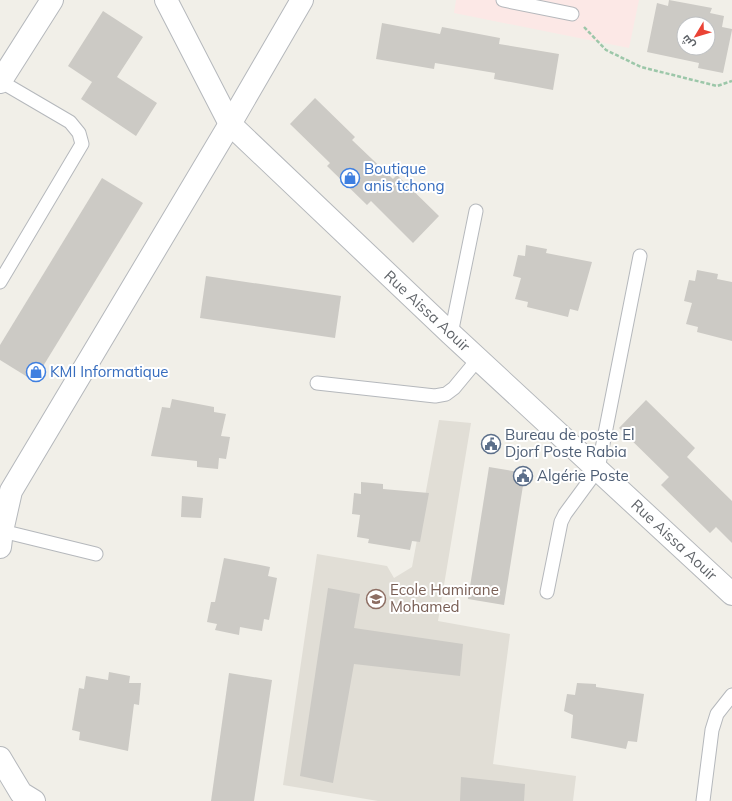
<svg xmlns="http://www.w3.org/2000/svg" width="732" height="801" viewBox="0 0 732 801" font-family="Mulish,Cairo,sans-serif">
  <rect width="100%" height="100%" fill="#f1efe8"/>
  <!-- education -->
  <path fill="#e1ded6" d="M439 420 471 423 438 621 510 634 493 764 576 776 573 801H378L283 785 317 554 387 566 394 578 412 567Z"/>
  <!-- medical -->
  <path fill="#fce8e6" d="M456 0H639L629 48 454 13Z"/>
  <!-- building -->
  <g fill="#cccac5" fill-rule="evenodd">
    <path d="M669 0 712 8 710 13 724 16 722 27 732 29V30L723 73 698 68 699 63 647 52 657 3 668 6ZM684 24H708V48H684Z"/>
    <path d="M103 11 143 37 117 77 157 103 136 136 81 99 92 82 68 66Z"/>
    <path d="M382 23 440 34 442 27 500 38 499 44 559 54 553 90 494 79 495 73 435 63 434 69 376 59Z"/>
    <path d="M315 98 355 137 352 140 393 179 397 175 439 216 413 243 371 201 367 205 327 166 330 163 290 124Z"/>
    <path d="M102 178 143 203 34 381 0 360V345Z"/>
    <path d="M526 245 547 249 546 253 592 262 578 311 570 309 568 317 527 307 528 302 515 299 521 278 513 276 518 255 525 256Z"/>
    <path d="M697 270 718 274 717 279 732 282V341L697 332 698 327 686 324 692 303 684 301 689 280 695 281Z"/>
    <path d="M206 276 341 296 335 338 200 318Z"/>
    <path d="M172 399 214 407V412L226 414 221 436 230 437 226 459 219 458 218 469 197 467V461L151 456 162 407 170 408Z"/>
    <path d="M646 400 695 448 687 457 732 501V543L716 527 710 533 661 485 669 477 619 428Z"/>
    <path d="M489 467 525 473 504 605 468 599Z"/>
    <path d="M361 482 383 484V489L429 493 420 542 412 541 410 550 368 543 369 539 357 537 360 515 352 514 354 493 361 494Z"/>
    <path d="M182 496 203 498 201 518 181 517Z"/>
    <path d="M224 558 270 567 268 576 277 578 269 620 264 619 262 631 240 627 239 635 215 630 217 624 207 622 211 602H215Z"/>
    <path d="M328 588 360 594 354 628 463 644 460 676 354 664 333 783 300 776Z"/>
    <path d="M109 672 130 676 129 683H141L139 705 134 704 128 751 79 740 80 732 72 730 79 688 84 689 86 676 108 680Z"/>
    <path d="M229 673 272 680 254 801H211Z"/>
    <path d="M577 683 596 684V687L644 694 637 742 628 741 626 749 571 738 573 715 564 711 567 694 575 695Z"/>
    <path d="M461 777 525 784 524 801H460Z"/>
  </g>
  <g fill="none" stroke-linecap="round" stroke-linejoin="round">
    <!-- lane casing -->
    <g stroke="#b5b8bc" stroke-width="15">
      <g id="lane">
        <path d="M503 0 572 14"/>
        <path d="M0 282 82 144 79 133 70 122 0 81"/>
        <path d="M451 334 476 211"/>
        <path d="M317 383 435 396 446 394 454 388 478 359"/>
        <path d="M2 531 96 554"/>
        <path d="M547 592 561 522 565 514 598 469 640 256"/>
        <path d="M703 801 712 730 717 714 732 695"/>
      </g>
    </g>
    <!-- street casing -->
    <g stroke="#b5b8bc" stroke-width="24">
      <g id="street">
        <path d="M166 0 230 124 451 334 732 594"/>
        <path d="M0 82 52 0"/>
        <path d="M0 547 2 531 11 491 230 124 302 0"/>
        <path d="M0 758 21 793 34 801"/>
      </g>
    </g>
    <!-- path -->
    <path stroke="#9cc7a9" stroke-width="2.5" stroke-dasharray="4 2" stroke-linecap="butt" d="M584 27 606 50 641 67 717 86 732 81"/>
    <!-- lane -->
    <use href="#lane" stroke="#fff" stroke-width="13"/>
    <!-- street -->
    <use href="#street" stroke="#fff" stroke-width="22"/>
  </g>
  <!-- icons -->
  <defs>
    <g id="shop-ring" transform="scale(1)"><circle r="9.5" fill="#fff" stroke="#3f7fe0" stroke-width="1.5"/><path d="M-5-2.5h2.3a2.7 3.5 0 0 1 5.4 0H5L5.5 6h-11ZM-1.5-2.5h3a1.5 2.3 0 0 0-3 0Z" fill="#3f7fe0"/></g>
    <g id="civic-ring" transform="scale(1)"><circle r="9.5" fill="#fff" stroke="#5c6f8a" stroke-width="1.5"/><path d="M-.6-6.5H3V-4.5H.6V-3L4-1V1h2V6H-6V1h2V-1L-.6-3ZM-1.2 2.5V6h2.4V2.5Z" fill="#5c6f8a"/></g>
    <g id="school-ring" transform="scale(1)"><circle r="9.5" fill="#fff" stroke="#8d6e63" stroke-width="1.5"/><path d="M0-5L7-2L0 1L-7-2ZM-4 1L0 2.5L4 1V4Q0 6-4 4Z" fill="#8d6e63"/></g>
  </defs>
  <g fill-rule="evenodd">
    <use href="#shop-ring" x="350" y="178"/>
    <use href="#shop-ring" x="36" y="372"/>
    <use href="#civic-ring" x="491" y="444"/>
    <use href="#civic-ring" x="523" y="476"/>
    <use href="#school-ring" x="376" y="599"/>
  </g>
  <g text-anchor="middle" stroke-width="4" stroke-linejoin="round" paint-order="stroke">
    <!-- shop labels -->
    <g font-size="15" fill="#366cbe" stroke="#fff" text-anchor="start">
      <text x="364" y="174">Boutique<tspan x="364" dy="17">anis tchong</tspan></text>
      <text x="50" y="377">KMI Informatique</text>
    </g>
    <!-- street labels -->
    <g font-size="15" fill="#5f6368" stroke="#fff">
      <text transform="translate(427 311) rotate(43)" y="5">Rue Aissa Aouir</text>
      <text transform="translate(674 540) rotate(43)" y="5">Rue Aissa Aouir</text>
    </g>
    <!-- service labels -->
    <g font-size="15" fill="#4e5e75" stroke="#fff" text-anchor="start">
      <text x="505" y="440">Bureau de poste El<tspan x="505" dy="17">Djorf Poste Rabia</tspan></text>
      <text x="537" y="481">Algérie Poste</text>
    </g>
    <!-- education labels -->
    <g font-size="15" fill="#785e54" stroke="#fff" text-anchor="start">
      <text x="390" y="595">Ecole Hamirane<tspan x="390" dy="17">Mohamed</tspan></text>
    </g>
  </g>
  <!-- north arrow -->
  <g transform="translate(696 36) rotate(232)"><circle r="19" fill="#ffffff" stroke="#bfc1c3"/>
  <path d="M0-3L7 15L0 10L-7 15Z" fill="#ea4335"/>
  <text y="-6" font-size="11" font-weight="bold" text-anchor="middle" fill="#5f6368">ش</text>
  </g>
</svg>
